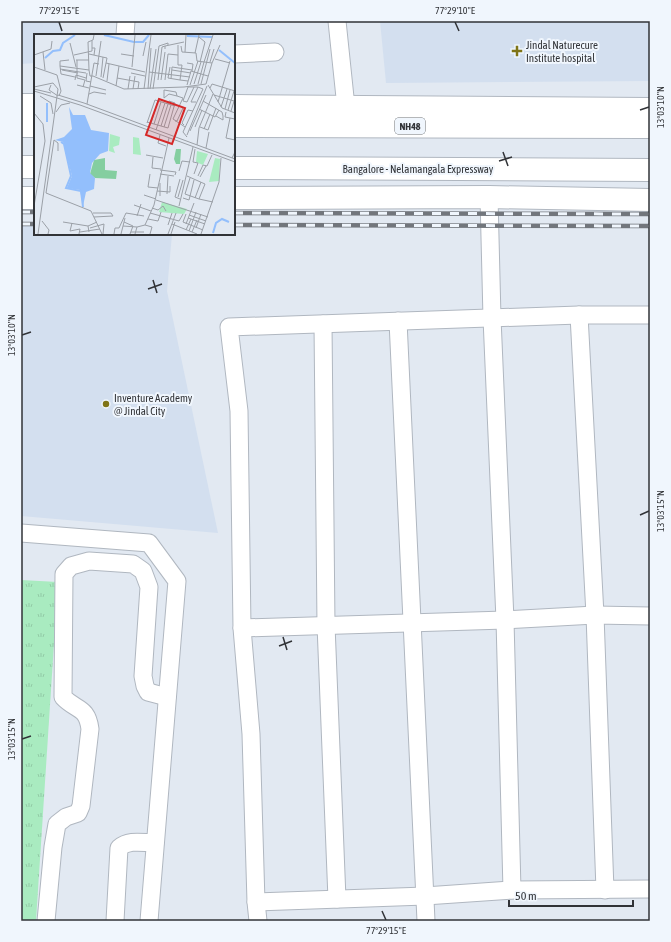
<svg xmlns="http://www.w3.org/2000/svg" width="671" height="942" viewBox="0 0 671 942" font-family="'Asap Condensed',sans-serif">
  <defs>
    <pattern id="park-tufts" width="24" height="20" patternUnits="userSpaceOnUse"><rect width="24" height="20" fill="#a9ebc0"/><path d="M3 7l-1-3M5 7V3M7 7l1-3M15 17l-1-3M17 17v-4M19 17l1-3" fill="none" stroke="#92caa6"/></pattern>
  </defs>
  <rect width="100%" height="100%" fill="#e2e9f2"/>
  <!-- built -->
  <g fill="#d3dfef">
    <path d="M21 21H60L62 35H35V63L21 64Z"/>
    <path d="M380 21H650V81L386 83Z"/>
    <path d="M21 224H35V234H172L167 291 218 533 21 516Z"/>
  </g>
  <!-- park -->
  <path fill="url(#park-tufts)" d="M21 580 58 582 36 921H21Z"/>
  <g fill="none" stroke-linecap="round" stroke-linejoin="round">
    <!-- street casing -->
    <g stroke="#b0b7c0" stroke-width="19">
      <g id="street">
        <path d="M337 21 346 107"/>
        <path d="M125 35 126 21"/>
        <path d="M234 54 275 52"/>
        <path d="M489 197 492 318 505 620 512 890"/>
        <path d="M579 315 595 615 605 890"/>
        <path d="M398 321 426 921"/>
        <path d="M323 324 326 625 337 899"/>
        <path d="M21 533 149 543 177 581 149 921"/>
        <path d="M242 628 505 620 595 615 650 616"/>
        <path d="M256 902 425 896 512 890 650 889"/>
        <path d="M46 921 53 847 57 824 66 817 78 813 81 806 90 729C87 706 76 711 63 697L64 574 71 566 89 561 133 564 143 571 149 587 143 676 145 686 148 692 167 697"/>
        <path d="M115 921 119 848C129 839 143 843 155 843"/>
        <path d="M258 921 256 902 251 734 242 628 239 411 229 327 579 315H650"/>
      </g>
    </g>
    <!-- secondary casing -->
    <g stroke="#b0b7c0" stroke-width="24">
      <g id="secondary">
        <path d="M21 105H35"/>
        <path d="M234 106 650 109"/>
        <path d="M21 198H35"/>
        <path d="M234 198 489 197 650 200"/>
      </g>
    </g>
    <!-- highway casing -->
    <g stroke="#b0b7c0" stroke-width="24">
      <g id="highway">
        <path d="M21 126H35"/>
        <path d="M234 126 650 127"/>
        <path d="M21 167H35"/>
        <path d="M234 168 650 170"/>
      </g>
    </g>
    <!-- street -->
    <use href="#street" stroke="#fff" stroke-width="17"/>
    <!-- secondary -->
    <use href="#secondary" stroke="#fff" stroke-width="22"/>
    <!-- highway -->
    <use href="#highway" stroke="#fff" stroke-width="22"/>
    <!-- rail casing -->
    <g stroke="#72767c" stroke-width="4.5">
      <g id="rail">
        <path d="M21 212H35"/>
        <path d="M234 213 650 214"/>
        <path d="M21 224H35"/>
        <path d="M234 225 650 226"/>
      </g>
    </g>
    <!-- rail -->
    <use href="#rail" stroke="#f0f6fd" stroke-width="3" stroke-dasharray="9" stroke-linecap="butt"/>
  </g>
  <!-- ticks -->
  <path fill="none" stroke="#313337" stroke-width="1.5" d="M59 22 62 31M455 22 459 31M640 110 649 107M503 152 508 166M499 161 512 157M153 280 157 293M148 289 162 284M22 335 31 332M640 515 649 511M283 637 287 650M279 646 292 641M22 739 31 736M382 911 386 920"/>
  <!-- markers -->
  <g fill="#7f7417" stroke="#f0f6fd" stroke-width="1.5">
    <path d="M515 45h4v4h4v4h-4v4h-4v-4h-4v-4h4z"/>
    <circle cx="106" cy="404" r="4"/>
  </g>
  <g text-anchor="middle" stroke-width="4" stroke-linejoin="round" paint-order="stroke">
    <!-- shield labels -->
    <rect fill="#f0f6fd" stroke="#6a6e72" stroke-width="1" x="395" y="118" width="30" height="16" rx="3"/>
    <g font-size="10" font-weight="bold" fill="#313337">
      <text x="410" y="130">NH48</text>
    </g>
    <!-- poi labels -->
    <g font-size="11" fill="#313337" stroke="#f0f6fd" text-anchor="start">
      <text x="526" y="49">Jindal Naturecure<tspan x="526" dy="13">Institute hospital</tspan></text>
      <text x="114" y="402">Inventure Academy<tspan x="114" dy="13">@ Jindal City</tspan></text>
    </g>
    <!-- street labels -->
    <g font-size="11" fill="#313337" stroke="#f0f6fd">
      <text x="418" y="173">Bangalore - Nelamangala Expressway</text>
    </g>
  </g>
  <!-- overview -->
  <g transform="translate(34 34)">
    <rect width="201" height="201" fill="#e2e9f2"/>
    <path d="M163 117 174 120 169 131 162 128ZM181 124 186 125 185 147 175 148ZM128 168 153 175 150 180 125 178Z" fill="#a9ebc0"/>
    <path d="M142 115H147L146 130H142L140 125ZM71 124V136L83 137 82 145 61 144 56 140 60 126Z" fill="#84cea0"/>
    <path d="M76 100 86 103 85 111 79 113 81 119 75 117ZM99 103 105 104 107 121 99 120Z" fill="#a9ebc0"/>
    <path d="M35 73 39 81H51L57 96 75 99 74 117 66 120 58 129 56 139 61 144 60 155 52 158 49 172 46 156 33 154 38 142 31 115 29 108 21 106 30 103 38 95Z" fill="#93bffc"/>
    <path fill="none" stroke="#93bffc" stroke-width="2" d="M70 1 100 8H109L115 1M153 2 178 3M185 16 201 29M11 24 19 17 26 16 29 9 41 1M13 69V88M27 108 30 110 37 142 32 154 47 157 49 173M179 199 182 189 188 185 195 188"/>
    <path fill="none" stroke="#9ba0a7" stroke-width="1" d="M165 3 171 8 166 28M58 7V14H61L60 21M36 9 42 33M144 11V31H148L146 46 154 47M147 12 148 18 162 19 163 27 178 29 186 11M131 15V12L150 8M9 18 11 36M151 18 152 1M161 19 165 1M55 20 73 24 69 44M87 20 100 22M0 21 17 15 18 7M40 21 58 17V14M109 22 112 8M181 25 196 29M42 26H55M43 26V44L51 46 49 53M170 28 179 1M176 28 180 15M72 29 111 38M153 29 159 30 158 37M26 32V27L35 26M0 33 23 41 27 57 25 62M98 33 101 1M136 33 134 44 146 46M26 35 52 39M28 36 44 39M55 36 54 8 59 6 60 1M138 36 157 39M115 38 156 43M53 39 52 47 57 48M97 39 111 42M59 42 90 55 150 53 172 50M62 42 67 7M41 43 27 40 26 32 55 36 56 42H59M67 43 69 23M83 44 105 48 104 55M137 45 138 33 158 36M41 46 42 41 52 44M124 46 128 13 131 12M127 46 131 18M131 46 134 20 144 21M73 47 75 30M160 50 167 28M164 50 170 28M167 50 176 15M172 50 178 29M17 51 15 56 24 62M43 51 55 54M153 51 157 37 174 42M156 51 164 27M174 51 188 74 201 79M56 52 72 56M82 52 85 32M0 53 19 49 24 55 4 200M176 54 178 50 201 57M0 55 17 59M94 55 96 42M99 55 101 42M110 55 117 1M114 55 117 14M116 55 122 15M119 55 125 12 134 9V11M0 57 46 71 201 128M55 60 60 58 72 60M24 61 50 69 201 125M180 61 200 67M6 62 17 69 19 80M143 62 135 60 130 64V56L142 58 143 62 149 64 139 85 151 93M169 67 188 78 189 82M162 68H157L164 53M184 68 196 27M53 70 60 29 65 30M187 73 193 55M165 75 181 83 185 76M191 75 196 56M194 76 200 57M197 77 201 64M22 78 27 71 36 69M192 78 191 83 201 85M0 79 9 90 11 107 0 172M182 82 189 86V82M196 84 192 104 201 106M141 87H143L149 74 146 72M113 88 134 94 141 69 135 67 127 92M113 89 121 66 141 72M117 89 124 67M120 90 127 68M150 91 148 89 154 76 159 77M130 93 137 71M161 93 168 76M166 93 174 96 182 74M170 95 176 80M122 96 131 69M156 97 172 61M126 101 124 109 132 112M153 101 173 52M152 102 153 103 149 98 169 55 164 53H154L149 67 153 68 160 53M20 106 12 159 57 177 68 200M20 106 24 109V117M163 111 165 94 179 60M172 114 175 98M112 121 129 124M119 123 118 134 127 135M198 124 201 118V102M126 136 142 138 141 141M145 137 148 127 156 128M116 140 114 153 124 154M126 140 140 142M160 140 164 129 159 128 161 115M153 142 171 150 165 165 151 160 156 144M164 142 169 131 173 132 178 121M166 143 172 132M146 145 141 163 146 165M123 157 136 158V152M133 160 134 142M110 161 122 165M126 162V149M144 163 149 146M149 164 155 166 160 146M161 164 167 148M165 165 179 168M122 166 174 183M100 171 117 177M145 172 159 113M118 174 124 176 129 172 132 177M59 179H77L79 182 60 183M116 179 145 187 149 180M152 180 149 188 169 196M155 181 172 187M103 182 107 170M154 184 171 190M114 185 124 187 127 178M8 187 15 196 14 200M29 188 54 192M90 188 99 192 96 200M38 189 36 197 46 195 45 200M138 190 163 200M152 190 160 169M111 191 118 193 116 200M134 191 138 179M89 192 103 193M56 194 70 190 69 200M162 194 167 180M152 196 157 185M155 197 162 178M46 198 66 195M55 198 54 192 63 188M97 198H110M158 198 163 186M80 200 81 194H85L92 179 110 182M87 200 91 184M101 200 103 193 111 191 120 171 135 104M134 200 142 179M137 200 141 188M167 200 185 148 187 124"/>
    <path fill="#d62828" fill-opacity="0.15" stroke="#d62828" stroke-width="2" d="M125 65 151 74 138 110 112 101Z"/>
    <rect width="201" height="201" fill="none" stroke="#313337" stroke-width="2"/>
  </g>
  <!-- border -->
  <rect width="671" height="942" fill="none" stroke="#f0f6fd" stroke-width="44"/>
  <!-- scale -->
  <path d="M509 900v6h124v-6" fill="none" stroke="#313337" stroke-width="2"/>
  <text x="515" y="900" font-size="12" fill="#313337" stroke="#f0f6fd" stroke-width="3" paint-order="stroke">50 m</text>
  <rect x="22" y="22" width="627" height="898" fill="none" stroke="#313337" stroke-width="1.5"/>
  <g font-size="10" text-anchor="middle" fill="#313337">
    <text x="59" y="14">77°29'15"E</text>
    <text x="455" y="14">77°29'10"E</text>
    <text transform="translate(660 107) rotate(-90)" y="4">13°03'10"N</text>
    <text transform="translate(11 335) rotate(-90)" y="4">13°03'10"N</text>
    <text transform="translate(660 511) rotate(-90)" y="4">13°03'15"N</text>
    <text transform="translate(11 739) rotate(-90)" y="4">13°03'15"N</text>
    <text x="386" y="934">77°29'15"E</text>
  </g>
</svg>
